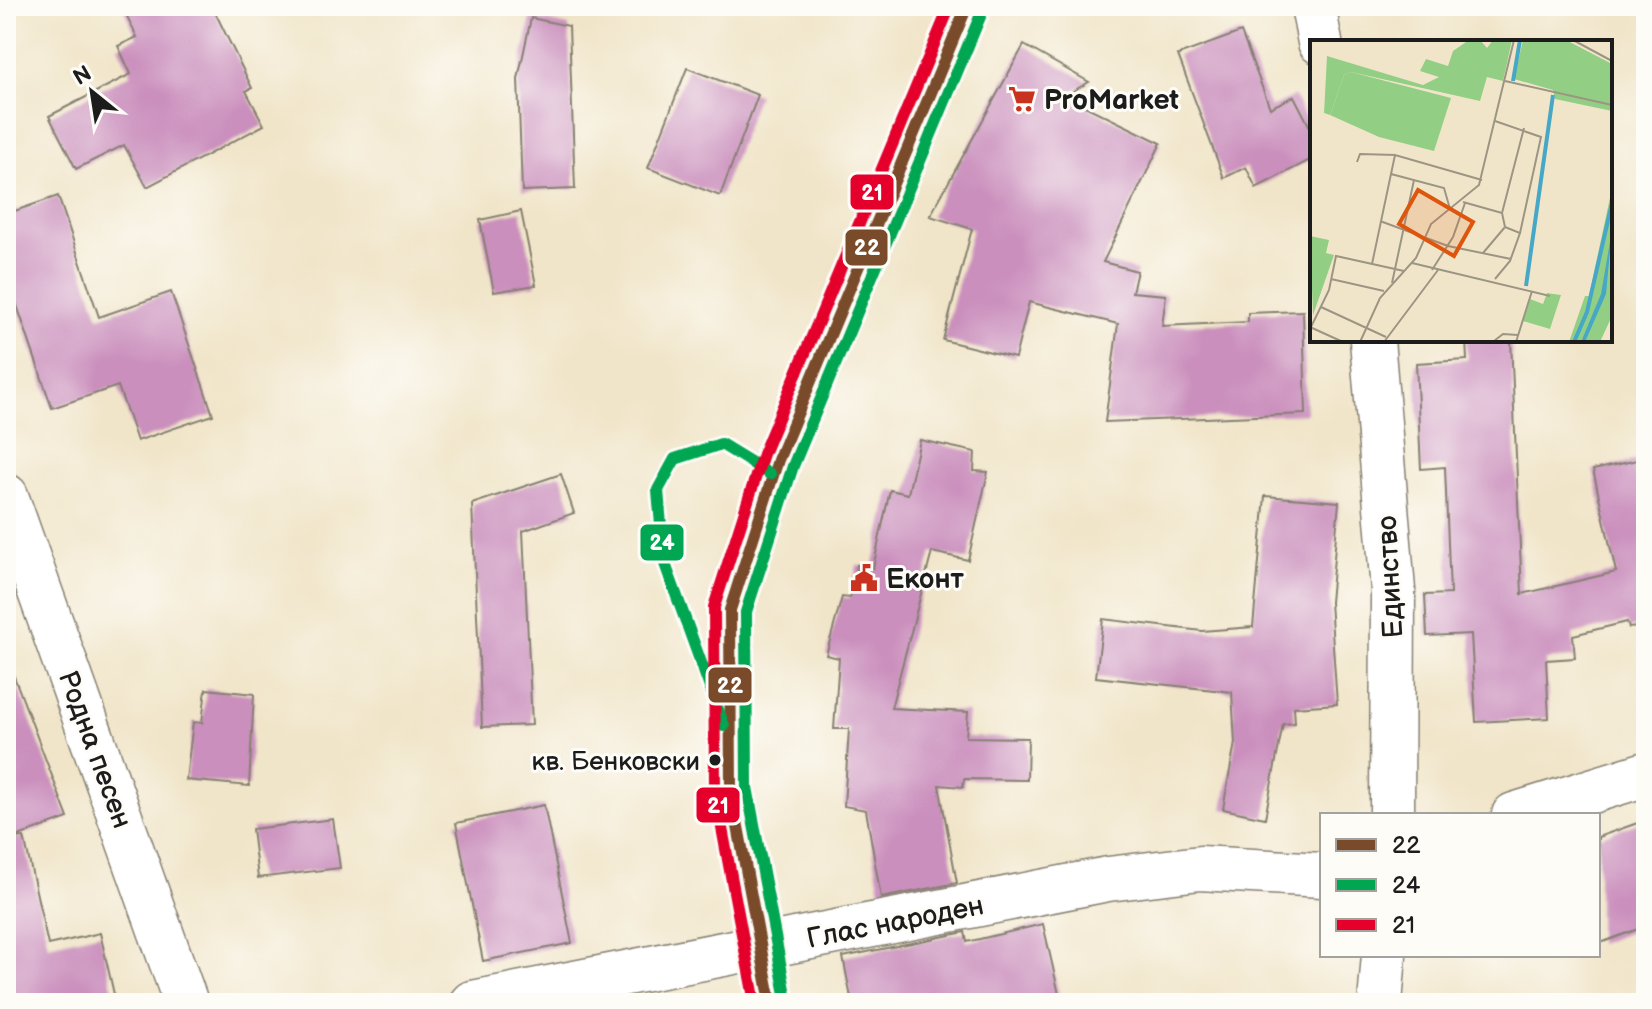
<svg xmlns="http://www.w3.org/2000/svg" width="1652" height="1009" viewBox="0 0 1652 1009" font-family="'Balsamiq Sans',sans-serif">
  <rect width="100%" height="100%" fill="#fdfcf7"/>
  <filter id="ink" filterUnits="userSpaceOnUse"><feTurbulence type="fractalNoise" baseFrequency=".0125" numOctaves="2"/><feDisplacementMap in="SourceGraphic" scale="16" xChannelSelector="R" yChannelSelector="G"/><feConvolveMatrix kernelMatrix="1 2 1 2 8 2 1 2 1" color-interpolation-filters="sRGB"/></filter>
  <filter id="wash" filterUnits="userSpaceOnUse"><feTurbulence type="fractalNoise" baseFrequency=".006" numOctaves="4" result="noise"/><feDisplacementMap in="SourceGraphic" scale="32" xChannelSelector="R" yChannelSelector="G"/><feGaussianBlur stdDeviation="1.8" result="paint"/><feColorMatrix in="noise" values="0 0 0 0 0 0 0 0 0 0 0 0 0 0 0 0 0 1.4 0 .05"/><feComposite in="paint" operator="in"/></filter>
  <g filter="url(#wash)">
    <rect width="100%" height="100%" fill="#f1e5c9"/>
    <g id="blocks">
      <!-- building -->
      <g fill="#ca8fbd">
        <path d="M122 6H212L252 88 246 91 264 125 147 187 124 145 76 169 49 116 131 74 118 46 137 37Z"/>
        <path d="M531 18 569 26 575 189 522 191 518 79Z"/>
        <path d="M1241 32 1270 108 1294 96 1312 131V159L1256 188 1246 167 1224 178 1178 55Z"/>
        <path d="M1024 45 1089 82 1064 96 1161 143 1103 262 1137 271 1132 292 1166 295 1162 326 1248 322V313L1303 311 1306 414 1105 422 1118 324 1029 302 1015 358 943 340 972 229 930 216Z"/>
        <path d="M687 68 758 95 720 196 648 168Z"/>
        <path d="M58 196 99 317 171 292 213 415 137 441 118 386 52 408 6 273V214Z"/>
        <path d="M521 211 536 285 494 292 480 220Z"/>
        <path d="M1466 340H1511L1522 594 1616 572 1593 470 1646 458V626L1629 628 1627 622 1573 635 1575 658 1546 660 1549 718 1476 722 1471 634 1427 636 1425 595 1450 594 1445 467 1421 469 1416 363 1467 360Z"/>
        <path d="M920 440 975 452 974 471 988 472 968 560 932 552 891 708 968 712 966 737 1028 738 1027 780 964 779 963 787 939 785 957 883 881 898 866 810 844 806 849 729H834L839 658 826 655 842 597 850 598 857 565 873 568 890 490 908 494Z"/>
        <path d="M561 474 574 513 523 531 532 725 482 727 472 504Z"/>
        <path d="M1265 496 1339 502 1330 602 1337 704 1294 707 1295 723 1283 724 1265 818 1223 809 1235 743 1232 692 1096 677 1103 619 1202 631 1253 627Z"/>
        <path d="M6 666H10L68 818 13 838 24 837 48 945 100 933 116 1003H12L6 975Z"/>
        <path d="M206 689 254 694 249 786 186 780 193 722 202 723Z"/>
        <path d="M544 805 572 943 483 961 456 823Z"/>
        <path d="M333 819 340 868 258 878 252 829Z"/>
        <path d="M1646 820V926L1598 944V837Z"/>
        <path d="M1043 924 1061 1003H852L843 957 965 932 967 942Z"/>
      </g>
    </g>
  </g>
  <g filter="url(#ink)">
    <use href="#blocks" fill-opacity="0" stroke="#868072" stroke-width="2"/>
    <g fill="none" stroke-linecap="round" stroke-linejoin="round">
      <!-- minor casing -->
      <g stroke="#868072" stroke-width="47">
        <g id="minor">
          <path d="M1313 6 1320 42"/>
          <path d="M1372 340 1393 590 1392 815"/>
          <path d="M6 496 186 1003"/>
          <path d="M1514 815 1646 774"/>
          <path d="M472 1003 1108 879 1200 868 1322 875"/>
          <path d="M1380 1003 1384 955"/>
        </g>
      </g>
      <!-- tertiary casing -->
      <g stroke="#868072" stroke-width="47">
        <path id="tertiary" d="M771 1003 731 789 730 610 778 460 967 6"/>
      </g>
      <!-- minor -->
      <use href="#minor" stroke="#fff" stroke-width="44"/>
      <!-- tertiary -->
      <use href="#tertiary" stroke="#fff" stroke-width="44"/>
      <!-- bus-1 casing -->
      <g stroke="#fdfcf7" stroke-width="18">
        <path id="bus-1" d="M771 1003 731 789 730 610 778 460 967 6"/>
      </g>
      <!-- bus-2 casing -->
      <g stroke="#fdfcf7" stroke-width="18">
        <g id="bus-2">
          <path d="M724 726 664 561 658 490 675 459 721 444 770 474"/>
          <path d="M787 1000 747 787 746 612 793 466 982 12"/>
        </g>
      </g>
      <!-- bus-3 casing -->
      <g stroke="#fdfcf7" stroke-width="18">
        <path id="bus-3" d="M755 1003 715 791 714 607 763 454 950 6"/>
      </g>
      <!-- bus-1 -->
      <use href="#bus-1" stroke="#7a4b2a" stroke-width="12"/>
      <!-- bus-2 -->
      <use href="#bus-2" stroke="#00a651" stroke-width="12"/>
      <!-- bus-3 -->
      <use href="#bus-3" stroke="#e4002b" stroke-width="12"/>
    </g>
  </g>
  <!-- icons -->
  <defs>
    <g id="supermarket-bare" transform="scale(2.16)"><path d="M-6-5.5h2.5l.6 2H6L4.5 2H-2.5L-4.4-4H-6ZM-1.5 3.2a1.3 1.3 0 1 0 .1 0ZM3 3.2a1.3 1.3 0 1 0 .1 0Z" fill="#c8321e" stroke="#fdfcf7" stroke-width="2.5" paint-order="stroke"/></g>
    <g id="civic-bare" transform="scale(2.16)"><path d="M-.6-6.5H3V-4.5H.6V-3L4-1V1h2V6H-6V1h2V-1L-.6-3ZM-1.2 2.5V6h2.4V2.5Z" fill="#c8321e" stroke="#fdfcf7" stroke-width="2.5" paint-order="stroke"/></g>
  </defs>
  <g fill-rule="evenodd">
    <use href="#supermarket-bare" x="1022" y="99"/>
    <use href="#civic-bare" x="864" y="578"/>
  </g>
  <!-- markers -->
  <circle fill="#1c1c1c" stroke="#fdfcf7" stroke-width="3" cx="715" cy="760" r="7"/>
  <g text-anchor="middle" stroke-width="6" stroke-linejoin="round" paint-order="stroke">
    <!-- bus labels -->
    <g font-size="26" fill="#1c1c1c" stroke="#fdfcf7" text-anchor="end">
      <text x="700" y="770">кв. Бенковски</text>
    </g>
    <!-- poi labels -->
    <g font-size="28" font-weight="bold" fill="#1c1c1c" stroke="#fdfcf7" text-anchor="start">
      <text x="1044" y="109">ProMarket</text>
      <text x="886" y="588">Еконт</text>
    </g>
    <!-- street labels -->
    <g font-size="28" fill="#1c1c1c" stroke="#fdfcf7">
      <text transform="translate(1389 577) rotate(-93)" y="10">Единство</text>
      <text transform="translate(96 749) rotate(70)" y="10">Родна песен</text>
      <text transform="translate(895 921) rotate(-11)" y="10">Глас народен</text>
    </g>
  </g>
  <!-- overview -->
  <g transform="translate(1310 40)">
    <rect width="302" height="302" fill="#f1e5c9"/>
    <path d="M159 0H170L177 8 183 0H202L193 41 177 37 170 61 41 32 34 35 20 75 14 73 17 16 113 45 129 37 110 31 116 19 138 26 143 11ZM213 0H256L302 24V71L245 59 243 50 204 39ZM302 148V276L290 302H259L275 256H279ZM0 196 19 200 16 213 24 215 3 275Z" fill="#92cf84"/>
    <path d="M41 32 141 58 124 111 69 97 20 75 34 35Z" fill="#92cf84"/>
    <path d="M237 253 251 255 240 289 213 281 220 259 233 264Z" fill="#92cf84"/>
    <path d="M302 190 296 254 275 302H271L291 254Z" fill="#46a8c6"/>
    <path fill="none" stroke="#46a8c6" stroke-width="4" d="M203 41 210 0M216 246 243 55M264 302 277 272 302 163"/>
    <path fill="none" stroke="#9c9584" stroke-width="2" d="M263 0 302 21M195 41 302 65M185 81 231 97 210 193M47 122 50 114 86 115M81 134 134 148 140 169M153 162 192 173M70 181 138 206 201 219M195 187 192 173 214 88M173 213 195 187M102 223 240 256M62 224 85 115 172 140M122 230 143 197 155 163M21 239 74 251M185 239 200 221 210 193 195 187M82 243 104 140M11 267 76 297M0 287 33 302M1 287 19 250 26 216 94 231M184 301 193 294 208 295M50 302 70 258 106 218 121 184 169 145 204 0M74 302 128 230M206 302 222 251"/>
    <path fill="#de560d" fill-opacity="0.15" stroke="#de560d" stroke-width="4" d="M108 150 163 182 144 216 89 184Z"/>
    <rect width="302" height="302" fill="none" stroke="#1c1c1c" stroke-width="4"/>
  </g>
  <g stroke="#fdfcf7" stroke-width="3">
    <rect x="849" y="173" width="46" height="38" rx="8" fill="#e4002b"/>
    <rect x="844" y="228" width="45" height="39" rx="8" fill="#7a4b2a"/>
    <rect x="639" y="523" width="46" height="39" rx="8" fill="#00a651"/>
    <rect x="707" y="666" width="46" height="38" rx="8" fill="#7a4b2a"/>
    <rect x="695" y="786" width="46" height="38" rx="8" fill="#e4002b"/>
  </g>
  <g font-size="22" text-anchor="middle" font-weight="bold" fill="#fff">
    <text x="872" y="200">21</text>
    <text x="867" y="255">22</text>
    <text x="662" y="550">24</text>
    <text x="730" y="693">22</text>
    <text x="718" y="813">21</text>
  </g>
  <!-- margin -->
  <rect width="1652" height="1009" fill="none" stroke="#fdfcf7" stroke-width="32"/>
  <!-- legend -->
  <rect x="1320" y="813" width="280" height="144" fill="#fdfcf7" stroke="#a3a29f" stroke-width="2"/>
  <rect x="1336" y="839" width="40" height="12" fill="#7a4b2a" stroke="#a3a29f" stroke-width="2"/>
  <text x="1392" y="853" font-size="24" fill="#1c1c1c">22</text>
  <rect x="1336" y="879" width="40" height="12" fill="#00a651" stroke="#a3a29f" stroke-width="2"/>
  <text x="1392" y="893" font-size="24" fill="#1c1c1c">24</text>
  <rect x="1336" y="919" width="40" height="12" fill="#e4002b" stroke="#a3a29f" stroke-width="2"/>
  <text x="1392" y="933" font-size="24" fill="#1c1c1c">21</text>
  <!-- north arrow -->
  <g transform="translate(92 92) rotate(330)" stroke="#fdfcf7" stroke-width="6" paint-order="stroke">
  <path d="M0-6L14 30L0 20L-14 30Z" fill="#1c1c1c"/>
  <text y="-12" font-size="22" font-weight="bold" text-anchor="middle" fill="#1c1c1c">N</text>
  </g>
</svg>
